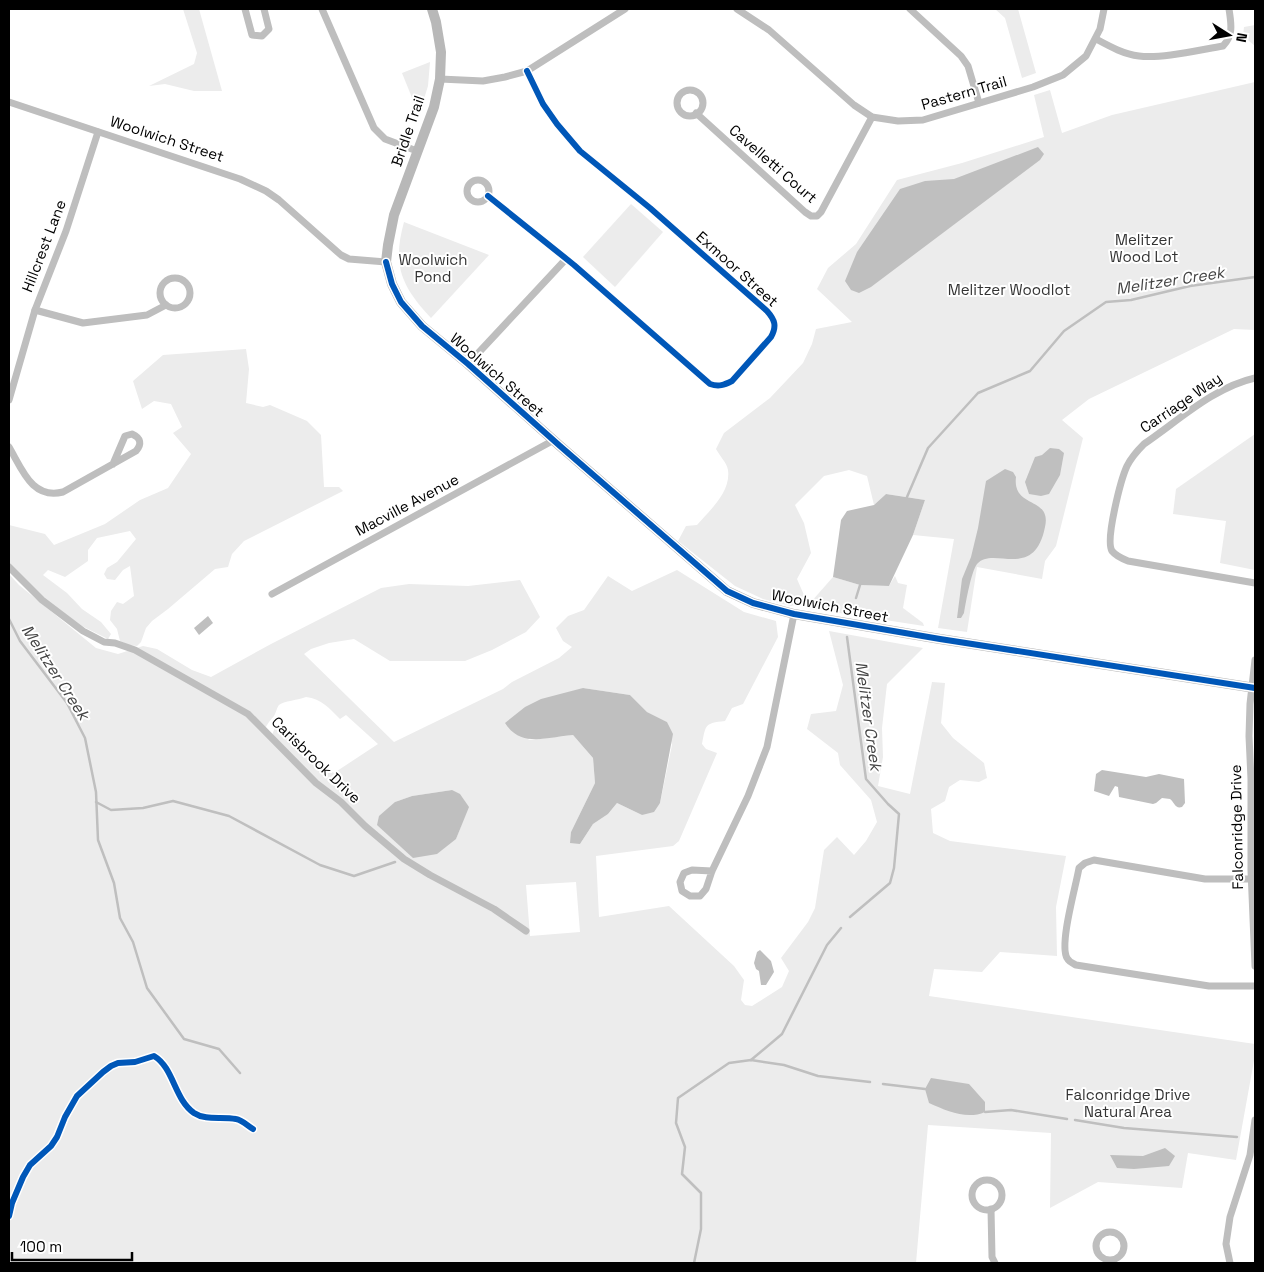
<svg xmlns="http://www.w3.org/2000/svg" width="1264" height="1272" viewBox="0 0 1264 1272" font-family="'Space Grotesk',sans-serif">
  <rect width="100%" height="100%" fill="#fff"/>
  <!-- green -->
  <g fill="#ececec" fill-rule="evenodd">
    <path d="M183 9H199L222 91H194L165 84 149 86 194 64 197 53Z"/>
    <path d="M995 9H1018L1036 73 1022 78 1005 18Z"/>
    <path d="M1255 25V46L1243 36 1244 27Z"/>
    <path d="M430 62 428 86 419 115 402 73Z"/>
    <path d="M1255 82V330L1234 329 1089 399 1062 420 1083 438 1056 546 1045 561 1042 579 977 567 967 632 938 628 954 539 913 535 925 500 886 494 874 505 867 476 849 470 824 476 795 505 804 523 811 553 797 579 804 595 799 604 791 606 763 599 735 586 678 541 686 526 697 525C710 510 731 492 728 470 727 463 719 455 716 449L724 433 770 398 803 363 812 344 816 329 852 322 817 289 828 268 856 244 897 180 962 163 1044 137 1034 95 1050 90 1062 133 1112 115Z"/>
    <path d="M631 204 663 232 615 287 583 257Z"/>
    <path d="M404 222 489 255 431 318C401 286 392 265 404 222Z"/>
    <path d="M246 349 249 369 246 403 263 407 270 405 307 421 321 435 324 487H339L343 491 244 541 232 554 228 567 215 569 168 609 152 621 146 628 141 642 137 646 128 645 120 641 117 629 110 620 111 611 117 602 123 604 134 596 130 566 123 570 115 580 107 579 104 574 107 568 117 562 136 539 130 531 97 538 88 550V561L65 577 48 570 43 575 67 593 82 609 101 622 111 634 108 639 82 626 45 599 9 564V525L45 534 54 545 105 524 140 500 168 488 191 454 173 433 182 427 171 404 154 401 142 409 133 381 163 355Z"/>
    <path d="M1255 434V570L1220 563 1226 521 1173 514 1176 489Z"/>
    <path d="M677 570 744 612 776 621 778 637 743 704 732 708 725 721C704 723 706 725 702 744L706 749 717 753 679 841 673 846 596 856 599 917 669 906 734 966 744 980 741 1000 745 1005 752 1006 782 987 789 971 781 958 808 922 815 908 824 850 837 837 854 855 866 841 877 822 871 800 840 765 838 753 807 729 811 714 836 711 843 685 829 631 923 648 887 684 882 728 883 757 878 786 910 794 932 682 945 683 941 723 953 738 984 763 987 778 979 782 960 780 949 787 945 801 931 809 933 833 950 841 1066 856 1056 907 1057 956 1000 952 982 972 934 969 929 996 1255 1044V1055L1236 1160 1188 1153 1182 1188 1098 1182 1050 1208 1051 1133 928 1125 916 1263H9V574L19 585 96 648 118 654 143 646 157 649 192 670 211 677 271 644 381 588 409 584 468 586 520 580 540 617 526 632 492 650 465 661H390L354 639 329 643 311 649 304 654 394 742 503 689 512 682 559 658 572 647 563 641 556 628 568 616 584 610 608 576 632 591ZM583 688 630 695 647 712 667 722 672 745 660 803 642 815 617 803 608 814 593 824 580 844 571 832 595 783 593 758 573 735 528 740ZM306 697C322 699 329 708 340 719L346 715 378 744 334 773 283 726 276 725 270 740 264 732C266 725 269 722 274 716 276 713 277 707 279 705 283 701 299 700 306 697ZM452 790 461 826 456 839 395 802 412 796ZM576 882 580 932 530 936 526 885Z"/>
    <path d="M895 576 898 583 907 585 903 608 923 623 924 626 814 609 811 602 833 577 860 585 889 586Z"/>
  </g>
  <!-- water -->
  <g fill="#bfbfbf">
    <path d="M1038 147 1044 154 1040 160 871 287 859 293 851 290 845 281 857 252 900 189 925 181 954 179Z"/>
    <path d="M1050 448 1059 449 1064 453 1060 475 1049 494 1041 496 1029 494 1025 482 1035 457 1042 455Z"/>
    <path d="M1005 469 1013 472 1016 477C1012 509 1052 496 1045 527 1034 582 993 545 977 564 971 572 966 602 964 613L961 618H957L962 579 971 557 978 528 986 481Z"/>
    <path d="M886 494 925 500 913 535 889 586 860 585 833 577 841 520 847 511 874 505Z"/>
    <path d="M208 616 213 623 199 635 194 628Z"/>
    <path d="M583 688 630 695 647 712 667 722 673 734 660 803 654 812 642 815 617 803 608 814 593 824 580 844 570 843 571 832 595 783 593 758 573 735C547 737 521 748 505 723L525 707 541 699Z"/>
    <path d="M1102 770 1146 777 1159 774 1184 779 1185 803 1182 807C1175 809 1175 803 1170 799L1162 798 1156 803 1153 804 1119 797 1118 787 1115 786 1109 796 1094 791 1096 774Z"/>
    <path d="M452 790 460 794 469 807 456 839 437 854 413 858 377 825 379 816 395 802 412 796Z"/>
    <path d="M760 950 771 961 774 972 766 985H761L759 971 756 969 754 963 757 952Z"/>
    <path d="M931 1078 969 1084 985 1102V1112C967 1120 947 1111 929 1103L925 1089Z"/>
    <path d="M1165 1148 1175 1156 1169 1166 1134 1169 1117 1168 1110 1155 1143 1156Z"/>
  </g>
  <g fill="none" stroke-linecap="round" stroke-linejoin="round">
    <!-- stream -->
    <g stroke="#bfbfbf" stroke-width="2.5">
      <path d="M907 497 928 448 978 393 1030 371 1064 331 1106 302 1131 300 1190 286 1255 277"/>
      <path d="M856 598 860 585"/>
      <path d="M9 619 20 641 67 703 85 738 96 792 98 840 114 883 120 918 133 942 147 988 184 1039 219 1049 240 1073"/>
      <path d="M847 637 866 779 888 804 899 814 894 868 890 883 850 917"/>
      <path d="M96 802 111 810 143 808 173 801 229 816 320 865 354 876 395 862"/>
      <path d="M751 1060 782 1034 827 945 841 928"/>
      <path d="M883 1084 925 1089"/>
      <path d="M985 1112 1011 1110 1067 1119"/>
      <path d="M1075 1120 1124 1128 1237 1137"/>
      <path d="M694 1263 701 1229V1193L682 1174 685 1147 676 1123 678 1098 729 1063 751 1060 784 1065 818 1076 870 1082"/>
    </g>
    <!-- street -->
    <g stroke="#bebebe" stroke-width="7">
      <path d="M245 9 252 35 262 36 269 29 264 9"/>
      <path d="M322 9 374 128 385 139 417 151"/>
      <path d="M737 9 769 30 854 105 872 117 898 121 923 120 1033 87 1063 75 1086 56 1100 29 1104 9"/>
      <path d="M910 9 961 56 968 66 979 103"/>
      <path d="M1096 39C1109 46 1123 54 1139 56 1161 59 1199 50 1223 46 1234 35 1231 23 1229 9"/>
      <path d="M440 79 483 81 505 77 527 71 625 9"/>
      <circle cx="690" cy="103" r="13"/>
      <path d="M9 102 240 179 266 191 279 200 341 255 349 259 386 262"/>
      <path d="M696 113 805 212 811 216H817L821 212 872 117"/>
      <circle cx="478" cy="191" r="11"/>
      <path d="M488 196 574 265 710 384C719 387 724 385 732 381L771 337C777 326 775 320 767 311L650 208 580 151 557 124 543 104 527 71"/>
      <circle cx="175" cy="293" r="15"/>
      <path d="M35 310 83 323 147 315 166 305"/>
      <path d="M468 364 566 259"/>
      <path d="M1255 378C1214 387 1178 421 1144 444 1137 451 1131 458 1127 466 1121 479 1105 540 1112 551 1116 556 1123 559 1128 561L1255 583"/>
      <path d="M9 400 35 310 66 231 98 132"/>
      <path d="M9 447C22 469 32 500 63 492L136 451C142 444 141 438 132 434L125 436 113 464"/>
      <path d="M9 567 42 600 83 631 104 642 115 643 135 650 248 714 316 783 341 802 365 826 404 859 430 875 494 909 526 931"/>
      <path d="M272 594 554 440"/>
      <path d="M1255 660 1250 704 1249 736 1251 779V870L1255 966"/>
      <path d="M712 871 692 870 684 873 680 882 682 891 690 896H700L706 889 712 871 748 796 767 747 794 614"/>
      <path d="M1251 879H1205L1094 860 1085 863 1079 868C1076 886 1059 944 1067 958 1069 962 1072 963 1076 965L1209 986H1255"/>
      <circle cx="987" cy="1195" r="15"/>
      <path d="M991 1209 992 1257 995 1263"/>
      <circle cx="1110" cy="1246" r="14"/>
      <path d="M1230 1263 1226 1244 1230 1217 1250 1155 1255 1120"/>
    </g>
    <!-- secondary -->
    <path stroke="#b8b8b8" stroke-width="10" d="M432 9 436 22 441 52 440 79 434 107 394 215 388 245 386 262 392 284 401 302 422 326 468 364 560 446 727 591 753 603 794 614 940 639 1255 688"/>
    <!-- cycleway casing -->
    <g stroke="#fff" stroke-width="9">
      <g id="cycleway">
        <path d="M488 196 574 265 710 384C719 387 724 385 732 381L771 337C777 326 775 320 767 311L650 208 580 151 557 124 543 104 527 71"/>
        <path d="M386 262 392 284 401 302 422 326 468 364 560 446 727 591 753 603 794 614 940 639 1255 688"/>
        <path d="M9 1216 12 1203 23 1177 30 1165 51 1146 57 1137 65 1117 77 1096 103 1072 111 1066 118 1063 135 1062 154 1056C174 1068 174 1099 194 1113 206 1121 222 1116 236 1119 242 1120 248 1126 253 1129"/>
      </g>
    </g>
    <!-- cycleway -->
    <use href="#cycleway" stroke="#0057b8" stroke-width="6"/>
  </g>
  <g text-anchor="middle" stroke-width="4" stroke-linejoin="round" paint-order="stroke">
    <!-- street labels -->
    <g font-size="15" fill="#000" stroke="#fff">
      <text transform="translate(964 93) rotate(-16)" y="5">Pastern Trail</text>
      <text transform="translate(408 131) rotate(-71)" y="5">Bridle Trail</text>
      <text transform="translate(167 139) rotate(18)" y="5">Woolwich Street</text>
      <text transform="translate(773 164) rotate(41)" y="5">Cavelletti Court</text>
      <text transform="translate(44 246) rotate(-69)" y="5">Hillcrest Lane</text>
      <text transform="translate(737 269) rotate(42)" y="5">Exmoor Street</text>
      <text transform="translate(497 375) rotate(41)" y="5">Woolwich Street</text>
      <text transform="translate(1181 403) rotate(-34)" y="5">Carriage Way</text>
      <text transform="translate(407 505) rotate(-28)" y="5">Macville Avenue</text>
      <text transform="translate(830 606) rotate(11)" y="5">Woolwich Street</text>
      <text transform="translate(316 760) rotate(44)" y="5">Carisbrook Drive</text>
      <text transform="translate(1237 827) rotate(-91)" y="5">Falconridge Drive</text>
    </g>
    <!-- park labels -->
    <g font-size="15" fill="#333" stroke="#fff">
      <text x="1144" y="245">Melitzer<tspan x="1144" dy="17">Wood Lot</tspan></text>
      <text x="433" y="265">Woolwich<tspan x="433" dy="17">Pond</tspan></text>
      <text x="1009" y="295">Melitzer Woodlot</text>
      <text x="1128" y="1100">Falconridge Drive<tspan x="1128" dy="17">Natural Area</tspan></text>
    </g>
    <!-- water labels -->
    <g font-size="16" font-style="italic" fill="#444" stroke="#fff">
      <text transform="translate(1170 280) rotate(-9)" y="6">Melitzer Creek</text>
      <text transform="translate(56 672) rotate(57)" y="6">Melitzer Creek</text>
      <text transform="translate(869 716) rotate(82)" y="6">Melitzer Creek</text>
    </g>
  </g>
  <!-- border -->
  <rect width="1264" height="1272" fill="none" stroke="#000000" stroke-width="20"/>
  <!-- north arrow -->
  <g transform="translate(1229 35) rotate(101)" stroke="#ffffff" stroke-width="4" paint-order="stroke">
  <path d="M0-4L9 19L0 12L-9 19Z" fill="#000000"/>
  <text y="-8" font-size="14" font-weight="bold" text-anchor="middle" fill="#000000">N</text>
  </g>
  <!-- scale -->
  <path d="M12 1252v8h120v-8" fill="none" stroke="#000000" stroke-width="2.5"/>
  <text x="20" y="1252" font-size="15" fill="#000000" stroke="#ffffff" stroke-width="4" paint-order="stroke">100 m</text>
</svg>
